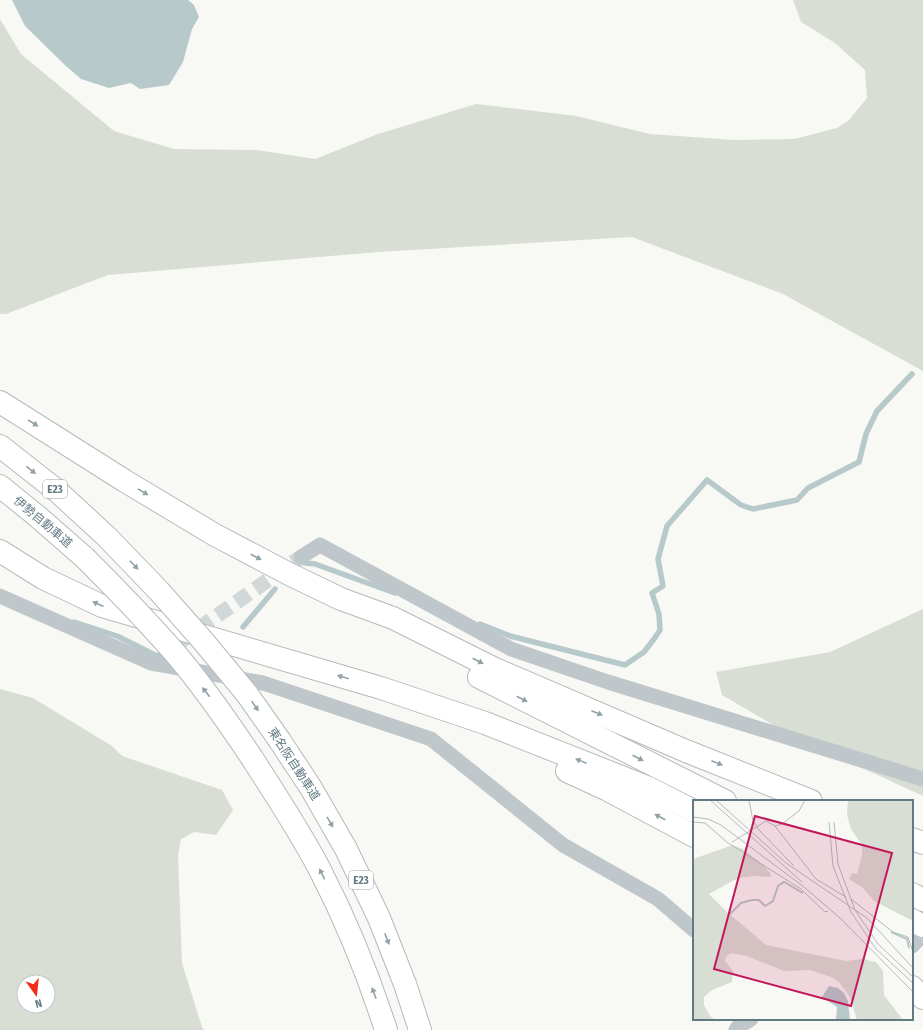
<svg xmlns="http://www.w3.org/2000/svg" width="923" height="1030" viewBox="0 0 923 1030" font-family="'Fira Sans Condensed','Noto Sans JP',sans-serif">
  <rect width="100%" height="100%" fill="#f8f8f5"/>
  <!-- green -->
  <g fill="#d9ded4" fill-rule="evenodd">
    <path d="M793 0H923V371L783 294 632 237 378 252 108 275 6 314H0V19L21 54 114 131 174 149 257 150 315 159 378 134 476 104 576 116 650 134 734 140 794 139 837 128 849 120 867 98 865 70 835 43 801 22Z"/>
    <path d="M923 609V796L787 733 722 695 716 672 830 652Z"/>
    <path d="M0 689 33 698 112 746 122 756 222 790 233 810 216 835 194 832 181 839 178 855 182 963 202 1027 204 1030H0ZM24 982H48V1006H24Z"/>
  </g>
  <!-- water -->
  <path fill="#b7c9cb" d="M12 0H188L194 5 199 17 192 29 183 62 169 85 140 89 131 83 109 88 81 79 66 66 25 26Z"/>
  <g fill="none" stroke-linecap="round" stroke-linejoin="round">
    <!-- stream -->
    <g stroke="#b7c9cb" stroke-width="5.5">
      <path d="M298 562 315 564 395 593"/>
      <path d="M74 622 117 636 155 655 171 658"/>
      <path d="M480 624 510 636 625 665 644 652 654 639 660 630 659 614 652 593 663 586 658 559 667 526 707 480 741 505 753 509 797 500 808 488 859 462 866 434 877 411 912 374"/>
      <path d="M243 627 275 589"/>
    </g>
    <!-- street-tunnel -->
    <path stroke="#d2d8d8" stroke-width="15" stroke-dasharray="15 8" stroke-linecap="butt" d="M161 655 301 557"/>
    <!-- highway casing -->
    <g stroke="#b4babd" stroke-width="24">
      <g id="highway">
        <path d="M0 402 125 481 215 535 289 574 341 599 393 618 495 669 686 751 811 801"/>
        <path d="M0 446 56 490 107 537"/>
        <path d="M0 486 37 516 85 558"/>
        <path d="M0 551 43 578 102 606 381 688 485 723 649 788 694 811"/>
        <path d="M479 677 725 801"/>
        <path d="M280 741 311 788 346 849 379 918 405 984 420 1030"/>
        <path d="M252 758C275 794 299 830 319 868 346 920 368 974 386 1030"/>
        <path d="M567 771 606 789 694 836"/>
        <path d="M912 839 923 843"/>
        <path d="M912 894 923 900"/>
        <path d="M912 920 923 926"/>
        <path d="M912 987 923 998"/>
      </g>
    </g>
    <!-- street -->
    <g stroke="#c0c7ca" stroke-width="15">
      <path d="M301 557 320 545 511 649 608 682 923 779"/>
      <path d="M0 596 151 663 263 683 431 739 563 845 658 899 694 930"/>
      <path d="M912 946 923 935"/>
      <path d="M736 1030 738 1027 751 1019"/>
    </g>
    <!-- highway -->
    <use href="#highway" stroke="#fff" stroke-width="22"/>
    <!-- highway-bridge casing -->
    <g stroke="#b4babd" stroke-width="24" stroke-linecap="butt">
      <g id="highway-bridge">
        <path d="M107 537 159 591 204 642 247 694 280 741"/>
        <path d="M85 558C116 589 146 620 175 653 203 686 228 722 252 758"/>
      </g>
    </g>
    <!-- highway-bridge -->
    <use href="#highway-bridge" stroke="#fff" stroke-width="22"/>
  </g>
  <!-- one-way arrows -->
  <defs><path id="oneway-solid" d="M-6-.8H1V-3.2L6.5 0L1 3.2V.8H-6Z"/></defs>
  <g fill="#90a1a8">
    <use href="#oneway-solid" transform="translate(33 423) rotate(32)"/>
    <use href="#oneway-solid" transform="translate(31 470) rotate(38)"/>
    <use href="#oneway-solid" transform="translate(143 492) rotate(31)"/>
    <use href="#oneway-solid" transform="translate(256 557) rotate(28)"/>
    <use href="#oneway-solid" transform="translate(134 565) rotate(46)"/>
    <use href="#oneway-solid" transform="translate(98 604) rotate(-156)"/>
    <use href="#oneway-solid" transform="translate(478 661) rotate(27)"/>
    <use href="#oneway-solid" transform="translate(343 677) rotate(-164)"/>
    <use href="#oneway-solid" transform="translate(206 692) rotate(-128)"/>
    <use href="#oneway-solid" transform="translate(522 699) rotate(27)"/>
    <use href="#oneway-solid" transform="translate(255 706) rotate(55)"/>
    <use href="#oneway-solid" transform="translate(597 713) rotate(23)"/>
    <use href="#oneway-solid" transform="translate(638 758) rotate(27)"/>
    <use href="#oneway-solid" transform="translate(581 761) rotate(-158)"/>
    <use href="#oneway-solid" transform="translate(717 763) rotate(22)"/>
    <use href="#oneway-solid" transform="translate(660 817) rotate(-152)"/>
    <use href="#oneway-solid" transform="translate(330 822) rotate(60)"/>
    <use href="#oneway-solid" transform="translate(322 874) rotate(-116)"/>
    <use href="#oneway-solid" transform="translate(387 939) rotate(69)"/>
    <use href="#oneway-solid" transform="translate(374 993) rotate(-110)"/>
  </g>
  <g text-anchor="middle" stroke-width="4" stroke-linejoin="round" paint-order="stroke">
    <!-- shield labels -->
    <g fill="#fff" stroke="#90a1a8" stroke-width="1">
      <rect x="43" y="480" width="24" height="18" rx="3"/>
      <rect x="349" y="871" width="24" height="18" rx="3"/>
    </g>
    <g font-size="11" font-weight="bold" fill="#607983">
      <text x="55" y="493">E23</text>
      <text x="361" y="884">E23</text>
    </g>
    <!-- street labels -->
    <g font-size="12" fill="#607983" stroke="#fff">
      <text transform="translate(43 522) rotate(40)" y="4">伊勢自動車道</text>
      <text transform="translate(294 764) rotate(57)" y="4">東名阪自動車道</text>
    </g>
  </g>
  <!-- overview -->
  <g transform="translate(693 800)">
    <rect width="220" height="220" fill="#f8f8f5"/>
    <path d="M155 0H220V121L181 101 170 88 156 79 159 73 164 74 169 55V45L158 29 154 15ZM40 45 50 49 70 65 78 74V77L60 76 45 78 16 94 34 112 73 145 153 161 169 159 183 162 190 171 191 195 210 220H164L157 197 146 182 138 177 117 170 91 171 54 156 38 153 33 157 32 161 40 171 39 182 19 190 11 197V205L17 216 22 220H0V59Z" fill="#d9ded4"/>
    <path d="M136 186 145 188 151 193 155 201 157 220H143L144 207 129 197Z" fill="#b7c9cb"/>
    <path fill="none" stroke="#b7c9cb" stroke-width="2" d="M37 114 48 103 59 100H66L72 106 80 101 85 86 91 82 110 93M198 132 214 139 216 148"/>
    <path fill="none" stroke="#b2bdc0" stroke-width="1" d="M17 0 109 82M23 0 93 63 174 118 220 168M56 0 60 21 66 30 101 66M0 17 15 19 28 25 111 87 147 118 220 192M0 22 12 23 35 43 108 89 132 112 135 111M136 22 140 66 158 112 183 149 220 183M141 22 145 64 162 110 185 144 220 177M82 26 123 79 153 97M39 42 73 21 82 26 89 24 106 11 112 0M158 99 200 132 215 137 220 152"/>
    <path fill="#c2185b" fill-opacity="0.15" stroke="#c2185b" stroke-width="2" d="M62 16 199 53 158 206 21 169Z"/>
    <rect width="220" height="220" fill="none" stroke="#607983" stroke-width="2"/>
  </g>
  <!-- north arrow -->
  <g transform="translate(36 994) rotate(165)"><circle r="19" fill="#ffffff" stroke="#bfc9cd"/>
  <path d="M0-3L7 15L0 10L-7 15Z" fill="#f52a18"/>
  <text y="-6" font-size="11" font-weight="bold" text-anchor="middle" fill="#607983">N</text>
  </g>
</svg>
